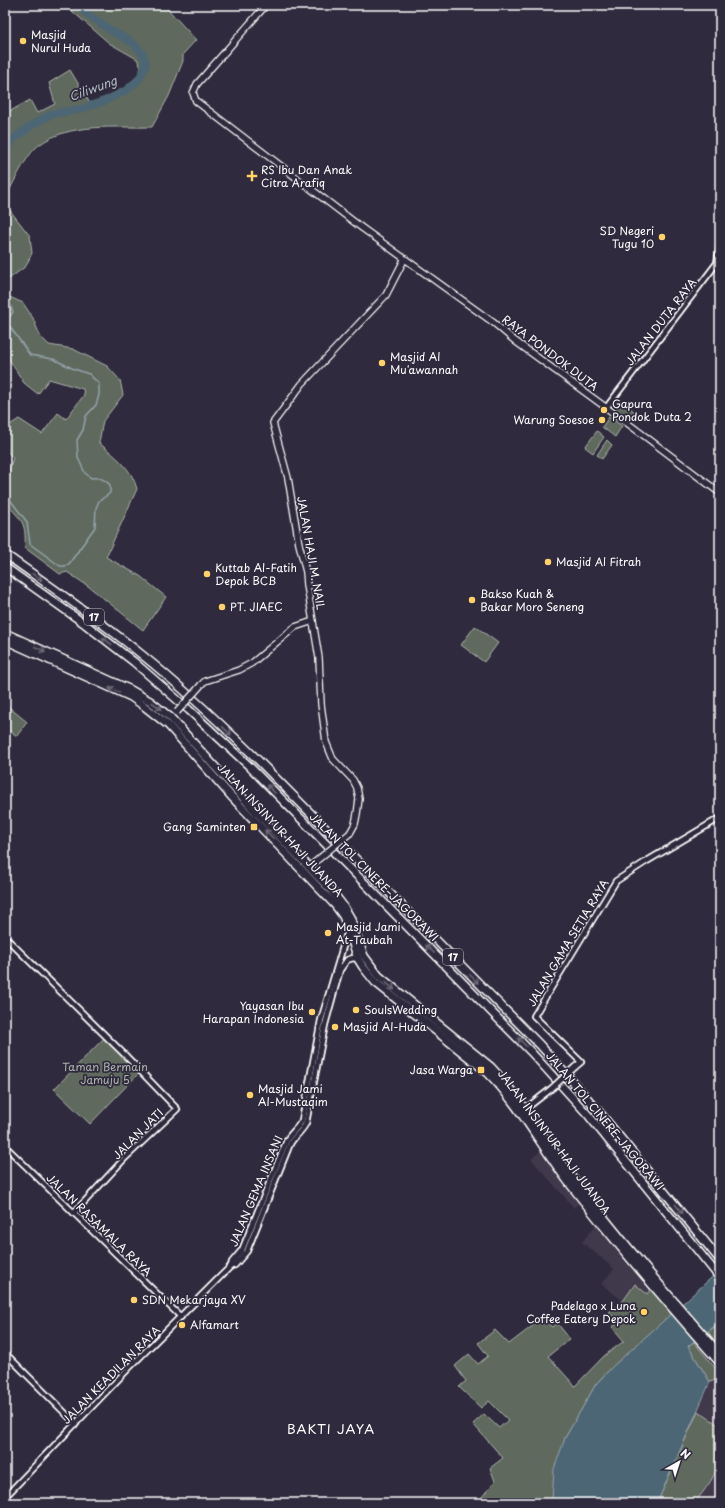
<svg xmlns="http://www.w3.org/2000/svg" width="725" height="1508" viewBox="0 0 725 1508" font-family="'Playpen Sans',sans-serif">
  <rect width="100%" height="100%" fill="#2f2a3d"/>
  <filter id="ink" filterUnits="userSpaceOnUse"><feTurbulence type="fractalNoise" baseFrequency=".025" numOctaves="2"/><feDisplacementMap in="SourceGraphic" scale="8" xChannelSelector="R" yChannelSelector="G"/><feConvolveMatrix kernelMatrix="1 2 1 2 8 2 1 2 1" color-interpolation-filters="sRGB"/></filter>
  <g filter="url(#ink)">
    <!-- built -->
    <g fill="#41374b">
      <path d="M544 1148 585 1197 574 1208 531 1159Z"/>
      <path d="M600 1220 652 1287 647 1294 635 1284 623 1301 601 1284 614 1269 582 1242Z"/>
      <path d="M720 1378V1426L698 1411 710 1382Z"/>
      <path d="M720 1459V1503H694L704 1491 717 1468Z"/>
    </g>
    <!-- green -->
    <g fill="#5e695d" stroke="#aeb4ae">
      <path d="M65 5H164L196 40 183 54V61L169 96 152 127C116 128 70 122 39 145 26 155 13 184 5 199V114L30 100 37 113 55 104 49 83 70 70 91 105 137 81 142 70 137 59 109 43Z"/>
      <path d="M5 204 30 236 32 253 26 266 5 282Z"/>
      <path d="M5 295 23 303 33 318 40 336 49 345 73 349 107 366 120 380 123 395 103 421 99 443C115 456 132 468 137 489L106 557 140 576 166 597 143 630 88 586 67 572 60 574 25 548C26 522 23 521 5 503V471L8 473 13 458 5 449V428L19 419 42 434 58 413 66 419 84 395 83 389 49 379 38 394 24 383 5 353Z"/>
      <path d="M616 398 635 412 627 420 609 407Z"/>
      <path d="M609 417 622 426 615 437 602 427Z"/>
      <path d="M597 431 604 437 593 453 585 447Z"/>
      <path d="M607 440 612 445 602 459 597 455Z"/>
      <path d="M475 626 498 643 484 662 461 645Z"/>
      <path d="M5 704 27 722 17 736 5 728Z"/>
      <path d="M106 1036 141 1071 90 1124 54 1089Z"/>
      <path d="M635 1284 647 1294 652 1287 673 1313 613 1366 596 1384 565 1438 552 1500 554 1503H477L495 1481 490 1468 503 1458 473 1424 484 1414 499 1428 508 1420 489 1401 481 1408 459 1387 466 1381 455 1366 469 1354 478 1364 488 1356 478 1343 495 1330 509 1344 543 1318 552 1327 557 1323 570 1339 548 1356 575 1386 604 1356 624 1341 612 1327 618 1323 609 1312 623 1301Z"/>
      <path d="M720 1322V1347L708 1332Z"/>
      <path d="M694 1342 720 1374V1378L710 1382 688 1346Z"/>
      <path d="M698 1411 720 1426C720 1436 721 1447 720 1457 719 1472 704 1492 694 1503H657Z"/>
    </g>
    <!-- water -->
    <path fill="#4d6675" stroke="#94a3ac" d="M720 1270V1322L688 1346 710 1382 657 1503H554L552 1500 554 1469 565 1438 596 1384 613 1366Z"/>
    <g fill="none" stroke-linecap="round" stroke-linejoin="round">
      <!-- stream -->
      <path stroke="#94a3ac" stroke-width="1.5" d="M5 292 13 312 8 319V324L30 355 53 359 74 369 89 374 99 384V395L96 405 86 416 83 430 77 440 78 458 85 473 91 478C100 477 104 479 110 485V493L99 501 96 508 95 527 83 544 69 564 65 566H60L30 544 27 522 5 493"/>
      <!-- river -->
      <path stroke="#4d6675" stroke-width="8" d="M5 151 12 140 32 125 52 114 81 109 107 100 127 90 139 79 146 65 143 54 133 43 110 30 86 13 78 5"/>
      <!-- minor casing -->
      <g stroke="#fff" stroke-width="8">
        <g id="minor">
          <path d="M606 408 717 263 720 244"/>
          <path d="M5 937 124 1054 177 1109 125 1158 74 1213"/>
          <path d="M575 1067 581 1062 534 1016 616 881 647 861 720 818"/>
          <path d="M524 1110 551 1089"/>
          <path d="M5 1146 181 1317"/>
          <path d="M231 1266 235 1265 247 1251 290 1144C294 1136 302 1132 306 1123L325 1025 340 970 347 960 353 958 358 959"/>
          <path d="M5 1353 76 1424"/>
          <path d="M5 1497 128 1369 231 1266 232 1262 242 1250 286 1142C290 1133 298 1129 302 1120L321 1020 348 930"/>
        </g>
      </g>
      <!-- major casing -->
      <g stroke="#fff" stroke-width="8">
        <g id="major">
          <path d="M266 5 197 84 193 93 196 101 362 228 494 323 515 341 634 428 720 493"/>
          <path d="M201 685 205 681 239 670 252 663 295 627 313 621"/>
          <path d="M350 833 355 824 357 814 359 799 357 788 353 780 333 759 326 742 321 704 319 658 307 585 306 572 299 544 288 478 273 423 302 384 386 295 404 260"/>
          <path d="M309 867 321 857"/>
        </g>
      </g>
      <!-- highway casing -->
      <g stroke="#fff" stroke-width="10">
        <g id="highway">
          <path d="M5 554C51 587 97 618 141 654 181 686 219 722 256 758L540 1045 596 1108 720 1260"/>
          <path d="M5 567 85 624 134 662 189 710 248 765 531 1052 589 1116 720 1278"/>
          <path d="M5 633 131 690 150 701 171 718 255 811 331 890 344 907 350 917 364 956 379 976 491 1067C523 1100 546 1142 574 1179 620 1240 670 1297 720 1354"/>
          <path d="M5 640 131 697 144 706 168 725 231 796 335 905 343 916 348 929 358 959 363 967 375 982 487 1072C518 1103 540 1144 566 1179 615 1242 667 1303 720 1363"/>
        </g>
      </g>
      <!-- minor -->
      <use href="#minor" stroke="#2f2a3d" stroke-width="4.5"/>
      <!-- major -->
      <use href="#major" stroke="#2f2a3d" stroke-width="5.5"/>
      <!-- highway -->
      <use href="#highway" stroke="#2f2a3d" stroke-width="7"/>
      <!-- minor-bridge casing -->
      <g stroke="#fff" stroke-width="8" stroke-linecap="butt">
        <path id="minor-bridge" d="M551 1089 575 1067"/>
      </g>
      <!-- major-bridge casing -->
      <g stroke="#fff" stroke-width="8" stroke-linecap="butt">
        <g id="major-bridge">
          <path d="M177 712 201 685"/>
          <path d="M321 857 350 833"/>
        </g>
      </g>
      <!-- minor-bridge -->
      <use href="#minor-bridge" stroke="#2f2a3d" stroke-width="4.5"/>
      <!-- major-bridge -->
      <use href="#major-bridge" stroke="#2f2a3d" stroke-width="5.5"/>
    </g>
    <!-- one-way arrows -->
    <defs><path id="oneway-shaft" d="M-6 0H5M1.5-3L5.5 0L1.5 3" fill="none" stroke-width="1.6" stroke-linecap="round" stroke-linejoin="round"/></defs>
    <g stroke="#6d6a77">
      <use href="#oneway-shaft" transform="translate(37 577) rotate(35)"/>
      <use href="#oneway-shaft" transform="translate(107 641) rotate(-143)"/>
      <use href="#oneway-shaft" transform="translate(40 649) rotate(25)"/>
      <use href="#oneway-shaft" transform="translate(114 690) rotate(-155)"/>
      <use href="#oneway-shaft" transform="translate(157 706) rotate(37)"/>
      <use href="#oneway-shaft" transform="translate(227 731) rotate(44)"/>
      <use href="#oneway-shaft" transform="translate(271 789) rotate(-135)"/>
      <use href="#oneway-shaft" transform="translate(269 834) rotate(-134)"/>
      <use href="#oneway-shaft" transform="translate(430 949) rotate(-135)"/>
      <use href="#oneway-shaft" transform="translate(474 979) rotate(45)"/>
      <use href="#oneway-shaft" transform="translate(390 986) rotate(40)"/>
      <use href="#oneway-shaft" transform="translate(522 1042) rotate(-135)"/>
      <use href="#oneway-shaft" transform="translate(679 1209) rotate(51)"/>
    </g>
  </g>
  <!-- markers -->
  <g fill="#ffd166" stroke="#2f2a3d" stroke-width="1.5">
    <circle cx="23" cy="41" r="4"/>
    <path d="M250 170h4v4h4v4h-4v4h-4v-4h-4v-4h4z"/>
    <circle cx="662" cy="237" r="4"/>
    <circle cx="382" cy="363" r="4"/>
    <circle cx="604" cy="410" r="4"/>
    <circle cx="602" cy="420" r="4"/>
    <circle cx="548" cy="562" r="4"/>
    <circle cx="207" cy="574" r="4"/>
    <circle cx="472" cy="600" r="4"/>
    <circle cx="222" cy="607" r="4"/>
    <rect x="250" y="823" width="8" height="8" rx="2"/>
    <circle cx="328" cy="933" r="4"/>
    <circle cx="356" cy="1010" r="4"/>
    <circle cx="312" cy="1012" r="4"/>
    <circle cx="335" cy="1027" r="4"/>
    <rect x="477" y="1066" width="8" height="8" rx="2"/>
    <circle cx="250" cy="1095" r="4"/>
    <circle cx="134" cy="1300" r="4"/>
    <circle cx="644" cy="1312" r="4"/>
    <circle cx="182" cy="1325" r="4"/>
  </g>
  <g text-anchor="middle" stroke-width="3.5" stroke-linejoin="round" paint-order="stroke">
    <!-- shield labels -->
    <g fill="#2f2a3d" stroke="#c1bfc5" stroke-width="1">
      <rect x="84" y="609" width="20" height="16" rx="3"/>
      <rect x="443" y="949" width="20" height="16" rx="3"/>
    </g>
    <g font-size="10" font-weight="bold" fill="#fff">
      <text x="94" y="621">17</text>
      <text x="453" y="961">17</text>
    </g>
    <!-- poi labels -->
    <g font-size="11" fill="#fff" stroke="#2f2a3d" text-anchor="start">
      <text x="31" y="39">Masjid<tspan x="31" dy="13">Nurul Huda</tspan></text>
      <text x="261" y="174">RS Ibu Dan Anak<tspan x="261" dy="13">Citra Arafiq</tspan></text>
      <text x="654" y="235" text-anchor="end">SD Negeri<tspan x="654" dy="13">Tugu 10</tspan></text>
      <text x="390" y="361">Masjid Al<tspan x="390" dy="13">Mu'awannah</tspan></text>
      <text x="612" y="408">Gapura<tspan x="612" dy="13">Pondok Duta 2</tspan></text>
      <text x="594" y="424" text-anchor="end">Warung Soesoe</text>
      <text x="556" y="566">Masjid Al Fitrah</text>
      <text x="215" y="572">Kuttab Al-Fatih<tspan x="215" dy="13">Depok BCB</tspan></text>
      <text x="480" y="598">Bakso Kuah &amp;<tspan x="480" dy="13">Bakar Moro Seneng</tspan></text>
      <text x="230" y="611">PT. JIAEC</text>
      <text x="246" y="831" text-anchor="end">Gang Saminten</text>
      <text x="336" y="931">Masjid Jami<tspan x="336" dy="13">At-Taubah</tspan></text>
      <text x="304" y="1010" text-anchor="end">Yayasan Ibu<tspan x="304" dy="13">Harapan Indonesia</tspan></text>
      <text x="364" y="1014">SoulsWedding</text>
      <text x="343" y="1031">Masjid Al-Huda</text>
      <text x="473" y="1074" text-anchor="end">Jasa Warga</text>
      <text x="258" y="1093">Masjid Jami<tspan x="258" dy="13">Al-Mustaqim</tspan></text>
      <text x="142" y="1304">SDN Mekarjaya XV</text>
      <text x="636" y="1310" text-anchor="end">Padelago x Luna<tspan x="636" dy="13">Coffee Eatery Depok</tspan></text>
      <text x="190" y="1329">Alfamart</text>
    </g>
    <!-- street labels -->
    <g font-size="11" fill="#fff" stroke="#2f2a3d">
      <text transform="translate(661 322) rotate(-52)" y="4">JALAN DUTA RAYA</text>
      <text transform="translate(550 353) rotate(37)" y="4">RAYA PONDOK DUTA</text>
      <text transform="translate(311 553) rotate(80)" y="4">JALAN HAJI M. NAIL</text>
      <text transform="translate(280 830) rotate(47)" y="4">JALAN INSINYUR HAJI JUANDA</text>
      <text transform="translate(374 877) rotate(45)" y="4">JALAN TOL CINERE–JAGORAWI</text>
      <text transform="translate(568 943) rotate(-59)" y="4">JALAN GAMA SETIA RAYA</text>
      <text transform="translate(605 1121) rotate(50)" y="4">JALAN TOL CINERE–JAGORAWI</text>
      <text transform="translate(138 1134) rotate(-45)" y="4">JALAN JATI</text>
      <text transform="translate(554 1142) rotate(53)" y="4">JALAN INSINYUR HAJI JUANDA</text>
      <text transform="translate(256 1191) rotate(-67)" y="4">JALAN GEMA INSANI</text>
      <text transform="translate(99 1225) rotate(44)" y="4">JALAN RASAMALA RAYA</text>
      <text transform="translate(111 1375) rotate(-45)" y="4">JALAN KEADILAN RAYA</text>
    </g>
    <!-- park labels -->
    <g font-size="11" fill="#aeb4ae" stroke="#2f2a3d">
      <text x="105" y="1071">Taman Bermain<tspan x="105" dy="13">Jamuju 5</tspan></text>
    </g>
    <!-- water labels -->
    <g font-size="12" font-style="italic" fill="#afbac1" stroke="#2f2a3d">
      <text transform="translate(93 89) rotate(-20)" y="4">Ciliwung</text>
    </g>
    <!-- quarter labels -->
    <g font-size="13" letter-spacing="1" fill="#fff" stroke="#2f2a3d">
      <text x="331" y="1434">BAKTI JAYA</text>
    </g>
  </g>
  <!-- margin -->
  <rect width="725" height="1508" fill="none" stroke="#2f2a3d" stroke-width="20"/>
  <rect x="10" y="10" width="705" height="1488" fill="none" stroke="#fff" stroke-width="1.5" filter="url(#ink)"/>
  <!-- north arrow -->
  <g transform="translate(679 1462) rotate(39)" stroke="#2f2a3d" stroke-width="3" paint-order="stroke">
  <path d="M0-3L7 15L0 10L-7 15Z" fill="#ffffff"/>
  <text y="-6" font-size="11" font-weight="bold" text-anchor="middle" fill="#ffffff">N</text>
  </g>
</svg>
